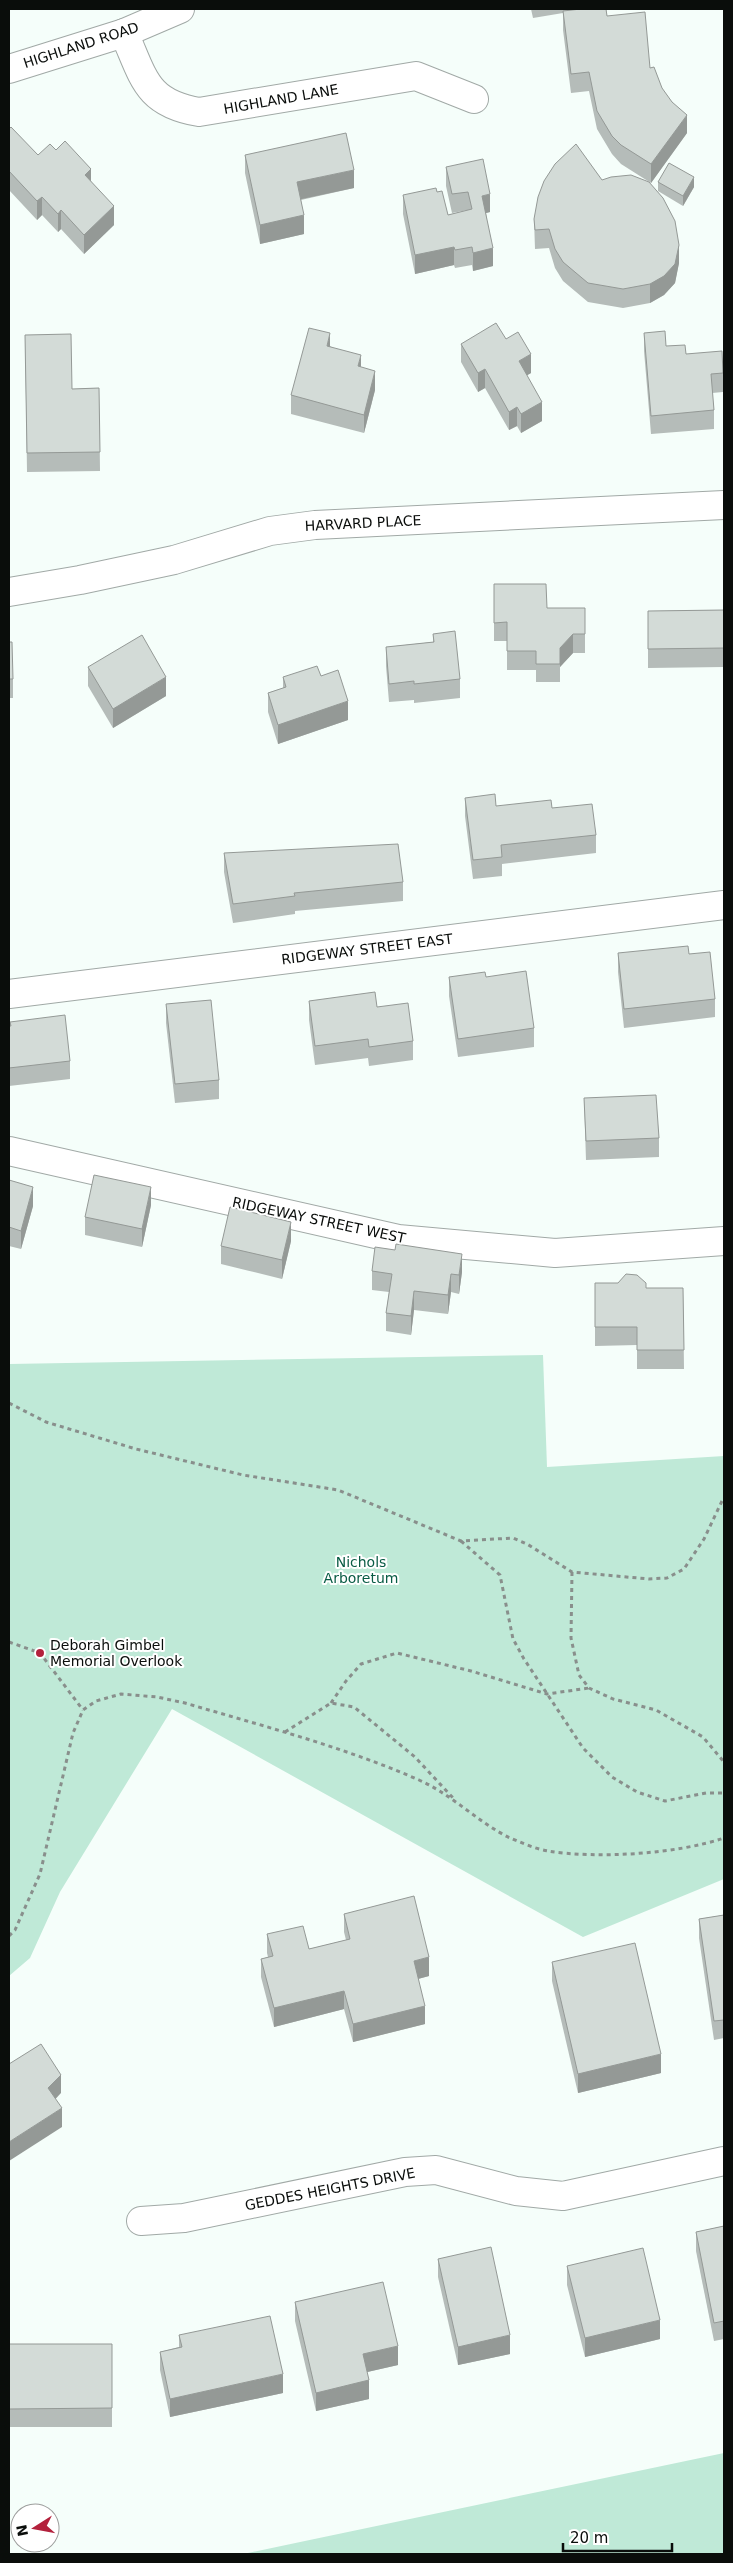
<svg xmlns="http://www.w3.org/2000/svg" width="733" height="2563" viewBox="0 0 733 2563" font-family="'DejaVu Sans',sans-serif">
  <rect width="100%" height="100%" fill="#f5fefa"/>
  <!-- green -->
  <g fill="#bfe9d7">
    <path d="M543 1355 547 1467 724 1456V1879L583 1937 172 1709 60 1892 30 1958 9 1976V1364Z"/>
    <path d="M724 2453V2554H243Z"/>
  </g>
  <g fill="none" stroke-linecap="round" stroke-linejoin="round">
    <!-- street casing -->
    <g stroke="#a1a9a6" stroke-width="30">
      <g id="street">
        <path d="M124 33C144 78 146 103 199 112L416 76 474 99"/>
        <path d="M9 69 124 33 180 9"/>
        <path d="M9 592 80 580 174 560 270 531 315 525 724 505"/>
        <path d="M9 994 724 905"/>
        <path d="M9 1151 398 1239 555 1253 724 1241"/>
        <path d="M141 2221 184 2218 405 2172 436 2170 516 2191 563 2196 724 2161"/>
      </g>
    </g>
    <!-- path -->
    <g stroke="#898f8c" stroke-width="3" stroke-dasharray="4 4" stroke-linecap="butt">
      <path d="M9 1403 46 1422 136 1449 243 1475 338 1490 461 1541 513 1538 527 1544 572 1572 649 1579 667 1578 684 1569 704 1539 722 1501 724 1500"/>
      <path d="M461 1541 500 1575 513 1639 524 1659 583 1748 612 1777 637 1792 665 1801 706 1793H724"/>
      <path d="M572 1572 571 1638 579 1675 589 1688 613 1699 656 1710 703 1737 724 1762"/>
      <path d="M9 1642 40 1653 83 1710"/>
      <path d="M331 1703 346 1681 361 1664 397 1653 471 1671 547 1694 589 1688"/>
      <path d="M285 1732 331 1703 354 1707 415 1757 454 1799"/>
      <path d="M9 1936 15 1930 40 1874 73 1733 83 1710 96 1701 121 1694 157 1697 185 1703C263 1726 344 1747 419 1780 451 1794 478 1822 508 1837 520 1842 535 1849 548 1851 597 1859 677 1854 724 1838"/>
    </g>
    <!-- street -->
    <use href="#street" stroke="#fff" stroke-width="28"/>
  </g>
  <!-- wall -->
  <g fill="#b5bcb9">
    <path d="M531 9H606L607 16 650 68 687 133 651 183 621 164 612 154 597 129 589 91 571 93 563 30V13L533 18Z"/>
    <path d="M9 129 38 155 56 150 91 181 114 225 84 254 61 229 58 232 42 215 37 220 9 190Z"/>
    <path d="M245 155 354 188 301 200 304 234 260 244 245 173Z"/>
    <path d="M446 167 490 212 486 213 493 266 473 271 472 265 455 268 454 265 415 274 403 214V195L448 215 468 210 452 213 446 186Z"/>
    <path d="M602 180 679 263 675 283 664 295 650 303 623 308 588 302 563 281 555 268 549 248 535 249 534 219Z"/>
    <path d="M658 182 694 187 683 206 658 191Z"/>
    <path d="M644 333 666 346 686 354 723 373V392L712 393 714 410V429L651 434 644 351Z"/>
    <path d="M25 335 72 389 99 388 100 471 27 472Z"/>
    <path d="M506 339 531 373 527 375 542 421 521 433 517 426 509 430 485 388 478 392 461 362V344Z"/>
    <path d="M330 346 361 367 375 390 364 433 291 414V395Z"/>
    <path d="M494 584 547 608H585V653H573L560 667V682H536V670H507V641H494Z"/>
    <path d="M724 610V667L648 668V611Z"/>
    <path d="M433 634 460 679V698L414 703V700L389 702 386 666V647L433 642Z"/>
    <path d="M9 642 13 679V698H9Z"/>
    <path d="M88 667 166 696 113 728 88 686Z"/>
    <path d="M321 676 348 720 278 744 268 712V693L283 688V677Z"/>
    <path d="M465 798 496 806 552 808 596 835V853L502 864V876L473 879 465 816Z"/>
    <path d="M224 853 403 882V901L295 911V914L233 923 224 872Z"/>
    <path d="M618 953 689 954 715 999V1017L624 1028 618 972Z"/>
    <path d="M449 977H486L534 1028V1047L458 1057 449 996Z"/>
    <path d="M309 1001 377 1007 413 1041V1060L369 1066 368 1058 315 1065 309 1020Z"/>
    <path d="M166 1004 219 1080V1099L175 1103 166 1023Z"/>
    <path d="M10 1022 70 1061V1079L9 1086V1026H10Z"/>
    <path d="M584 1098 659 1138V1157L586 1160Z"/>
    <path d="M9 1180 33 1206 21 1249 9 1246Z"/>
    <path d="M151 1205 142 1247 85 1235V1217Z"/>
    <path d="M291 1241 282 1279 221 1264V1246Z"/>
    <path d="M372 1271 462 1272 459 1294 451 1292 448 1314 414 1310 411 1335 386 1331V1313L389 1292 372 1290Z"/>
    <path d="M595 1283 646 1288H683L684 1369H637V1345L595 1346Z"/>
    <path d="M344 1914 429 1976 418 1979 425 2024 353 2042 344 2009 274 2027 261 1977V1959L268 1957 267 1953V1934L309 1949 346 1940 344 1932Z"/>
    <path d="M724 1915V2038L714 2040 699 1938V1919Z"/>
    <path d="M552 1962 661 2073 578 2093 552 1981Z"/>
    <path d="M724 2226V2339L714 2341 696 2251V2232Z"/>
    <path d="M438 2259 510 2354 458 2365 438 2277Z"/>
    <path d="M567 2266 660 2339 585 2357 567 2285Z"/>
    <path d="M295 2302 398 2365 367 2372 369 2399 316 2411 295 2321Z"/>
    <path d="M179 2335 283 2393 170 2417 160 2370V2352L179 2347Z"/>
    <rect x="9" y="2344" width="103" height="83"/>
  </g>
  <!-- shaded-wall -->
  <g fill="#949996">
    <path d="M687 115V133L651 183V164Z"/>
    <path d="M91 169V187L85 175Z"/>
    <path d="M354 170V188L297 200V182Z"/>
    <path d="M694 177V187L683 206V196Z"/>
    <path d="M490 194V212L482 214V196Z"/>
    <path d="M42 197V215L37 220V201Z"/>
    <path d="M114 206V225L84 254V235Z"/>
    <path d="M61 210V229L58 232V214Z"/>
    <path d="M304 215V234L260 244V225Z"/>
    <path d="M679 245V263L675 283 664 295 650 303V284Z"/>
    <path d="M454 247V265L415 274V255Z"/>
    <path d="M493 248V266L473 271V253Z"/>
    <path d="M330 333V352L327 346Z"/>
    <path d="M531 354V373L519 380V361Z"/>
    <path d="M361 355V374L358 366Z"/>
    <path d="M485 369V388L478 392V373Z"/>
    <path d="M375 371V390L364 433V415Z"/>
    <path d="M542 402V421L521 433V414Z"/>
    <path d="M517 407V426L509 430V412Z"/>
    <path d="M573 634V653L560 667V648Z"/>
    <path d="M166 677V696L113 728V709Z"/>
    <path d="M348 701V720L278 744V725Z"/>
    <path d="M33 1187V1206L21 1249V1231Z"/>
    <path d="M151 1187V1205L142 1247V1229Z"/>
    <path d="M291 1222V1241L282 1279V1260Z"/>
    <path d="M462 1254V1272L459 1294V1275Z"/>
    <path d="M451 1274V1292L448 1314V1295Z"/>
    <path d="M414 1291V1310L411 1335V1316Z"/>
    <path d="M429 1957V1976L414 1980V1961Z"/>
    <path d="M344 1991V2009L274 2027V2008Z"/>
    <path d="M425 2006V2024L353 2042V2024Z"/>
    <path d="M661 2054V2073L578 2093V2074Z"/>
    <path d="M61 2075V2093L48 2107V2088Z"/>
    <path d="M62 2108V2127L9 2161V2142Z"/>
    <path d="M660 2320V2339L585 2357V2338Z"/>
    <path d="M510 2335V2354L458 2365V2347Z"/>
    <path d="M398 2346V2365L363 2373V2354Z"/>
    <path d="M283 2374V2393L170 2417V2399Z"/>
    <path d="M369 2380V2399L316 2411V2393Z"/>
  </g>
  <!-- building -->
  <g fill="#d3dbd7" stroke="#949996">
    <path d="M581 9H606L607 16 645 12 650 68 654 67 662 88 672 102 687 115 651 164 621 145 612 136 597 111 589 72 571 74 563 11Z"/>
    <path d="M11 127 38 155 50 144 56 150 65 141 91 169 85 175 114 206 84 235 61 210 58 214 42 197 37 201 9 171V129Z"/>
    <path d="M346 133 354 170 297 182 304 215 260 225 245 155Z"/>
    <path d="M576 144 602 180 611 177 631 175 649 182 663 198 675 221 679 245 675 264 664 276 650 284 623 289 588 283 563 262 555 249 549 229 535 230 534 219 538 197 544 181 555 164Z"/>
    <path d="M483 159 490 194 482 196 493 248 473 253 472 247 455 250 454 247 415 255 403 195 436 188 437 192 442 191 448 215 472 209 468 192 452 194 446 167Z"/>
    <path d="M669 163 694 177 683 196 658 182Z"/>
    <path d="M496 323 506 339 518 332 531 354 519 361 542 402 521 414 517 407 509 412 485 369 478 373 461 344Z"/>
    <path d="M309 328 330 333 327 346 361 355 358 366 375 371 364 415 291 395Z"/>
    <path d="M665 331 666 346 685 345 686 354 722 351 723 373 711 374 714 410 651 416 644 333Z"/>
    <path d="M71 334 72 389 99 388 100 452 27 453 25 335Z"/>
    <path d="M494 584H546L547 608H585V634H573L560 648V664H536V651H507V622L494 623Z"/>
    <path d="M724 610V648L648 649V611Z"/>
    <path d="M455 631 460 679 414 684V681L389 684 386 647 434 642 433 634Z"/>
    <path d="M142 635 166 677 113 709 88 667Z"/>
    <path d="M9 642H12L13 679H9Z"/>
    <path d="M317 666 321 676 338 670 348 701 278 725 268 693 286 687 283 677Z"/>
    <path d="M495 794 496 806 551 800 552 808 592 804 596 835 501 845 502 857 473 860 465 798Z"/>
    <path d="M398 844 403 882 294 893 295 896 233 904 224 853Z"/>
    <path d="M688 946 689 954 710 952 715 999 624 1009 618 953Z"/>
    <path d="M526 971 534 1028 458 1039 449 977 485 972 486 977Z"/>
    <path d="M375 992 377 1007 408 1003 413 1041 369 1047 368 1039 315 1046 309 1001Z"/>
    <path d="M211 1000 219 1080 175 1084 166 1004Z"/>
    <path d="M65 1015 70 1061 9 1068V1026H11L10 1022Z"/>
    <path d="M656 1095 659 1138 586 1141 584 1098Z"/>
    <path d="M94 1175 151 1187 142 1229 85 1217Z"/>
    <path d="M9 1180 33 1187 21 1231 9 1227Z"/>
    <path d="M230 1207 291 1222 282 1260 221 1246Z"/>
    <path d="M396 1244 462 1254 459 1275 451 1274 448 1295 414 1291 411 1316 386 1313 392 1274 372 1271 375 1247 395 1250Z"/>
    <path d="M626 1274 637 1275 646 1283V1288H683L684 1350H637V1327H595V1283H618Z"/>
    <path d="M414 1896 429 1957 414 1961 425 2006 353 2024 344 1991 274 2008 261 1959 273 1956 267 1934 303 1926 309 1949 350 1939 344 1914Z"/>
    <path d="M724 1915V2020L714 2021 699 1919Z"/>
    <path d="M635 1943 661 2054 578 2074 552 1962Z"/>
    <path d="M41 2044 61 2075 48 2088 62 2108 9 2142V2064Z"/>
    <path d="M724 2226V2321L714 2323 696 2232Z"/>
    <path d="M491 2247 510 2335 458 2347 438 2259Z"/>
    <path d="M643 2248 660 2320 585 2338 567 2266Z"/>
    <path d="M383 2282 398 2346 363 2354 369 2380 316 2393 295 2302Z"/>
    <path d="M270 2316 283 2374 170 2399 160 2352 182 2347 179 2335Z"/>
    <path d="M9 2344H112V2408L9 2409Z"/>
  </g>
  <!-- markers -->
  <circle fill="#b3213c" stroke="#fff" stroke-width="2" cx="40" cy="1653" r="5"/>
  <g text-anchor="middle" stroke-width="4" stroke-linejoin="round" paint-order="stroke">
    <!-- street labels -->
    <g font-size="14" fill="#0a0d0b" stroke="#fff">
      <text transform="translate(81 45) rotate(-18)" y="5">HIGHLAND ROAD</text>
      <text transform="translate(281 99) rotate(-10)" y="5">HIGHLAND LANE</text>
      <text transform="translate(363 523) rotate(-3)" y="5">HARVARD PLACE</text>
      <text transform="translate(367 949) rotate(-7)" y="5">RIDGEWAY STREET EAST</text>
      <text transform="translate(319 1220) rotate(12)" y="5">RIDGEWAY STREET WEST</text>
      <text transform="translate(330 2189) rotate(-11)" y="5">GEDDES HEIGHTS DRIVE</text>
    </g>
    <!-- park labels -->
    <g font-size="14" fill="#095c45" stroke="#fff">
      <text x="361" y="1567">Nichols<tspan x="361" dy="16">Arboretum</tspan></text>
    </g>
    <!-- poi labels -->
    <g font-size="14" fill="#0a0d0b" stroke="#fff" text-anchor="start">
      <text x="50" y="1650">Deborah Gimbel<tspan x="50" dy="16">Memorial Overlook</tspan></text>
    </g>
  </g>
  <!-- border -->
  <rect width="733" height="2563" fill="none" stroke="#0a0d0b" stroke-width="20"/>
  <!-- north arrow -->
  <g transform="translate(35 2528) rotate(259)"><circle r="24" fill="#ffffff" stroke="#9d9e9d"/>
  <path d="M0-4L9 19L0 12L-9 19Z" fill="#b3213c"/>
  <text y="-8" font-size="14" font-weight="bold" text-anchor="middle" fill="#0a0d0b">N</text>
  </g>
  <!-- scale -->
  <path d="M563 2543v8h109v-8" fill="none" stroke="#0a0d0b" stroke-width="2.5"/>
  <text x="570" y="2543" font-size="15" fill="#0a0d0b" stroke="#ffffff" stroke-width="4" paint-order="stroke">20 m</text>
</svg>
